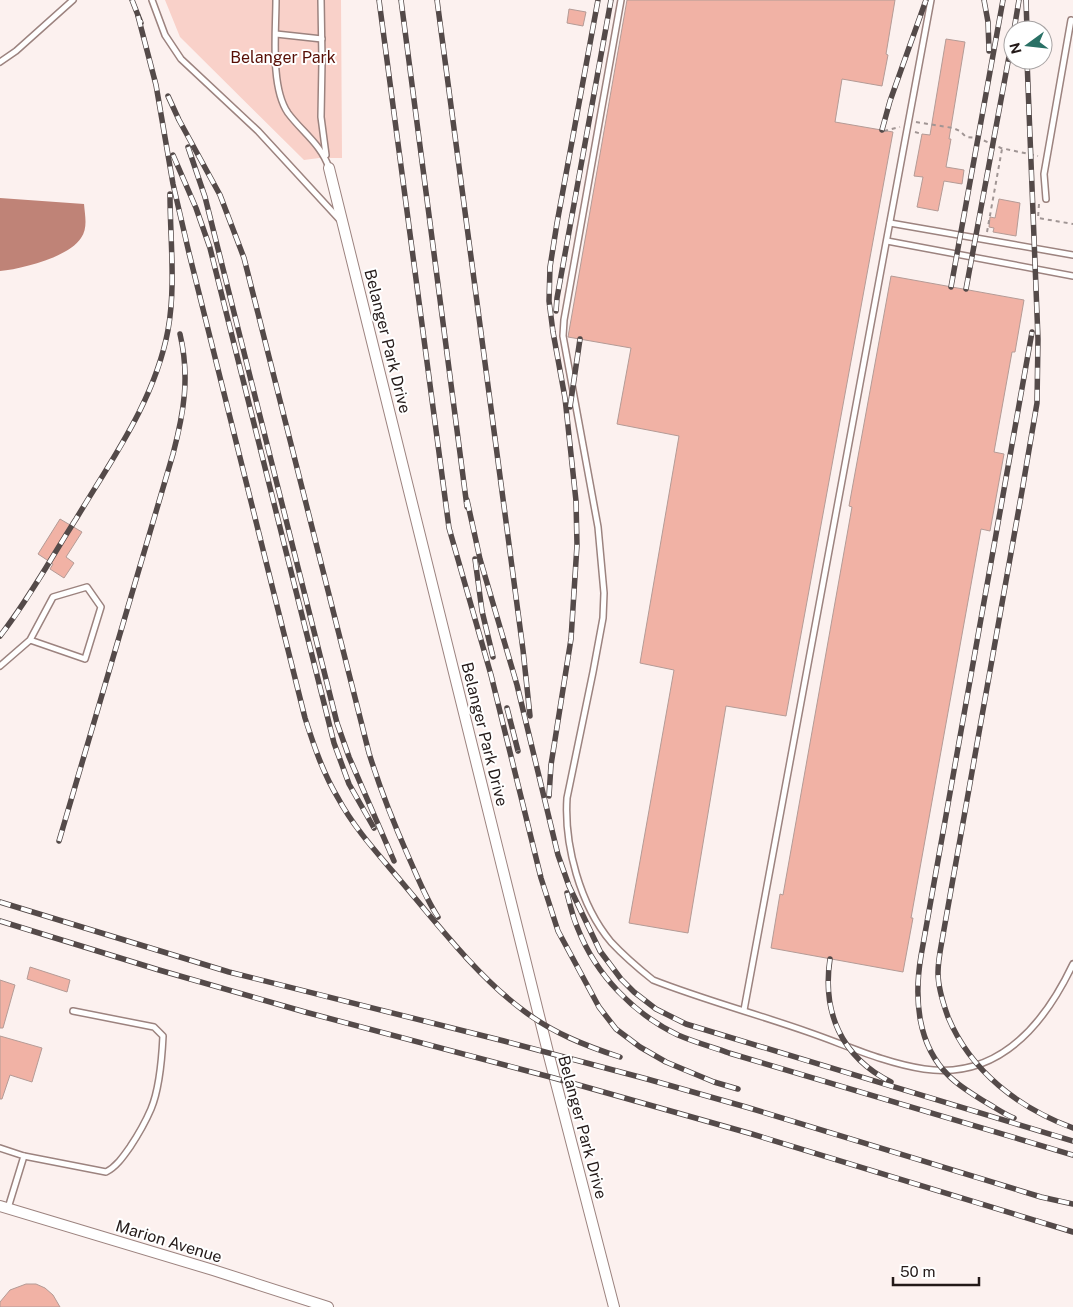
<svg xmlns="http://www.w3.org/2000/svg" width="1073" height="1307" viewBox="0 0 1073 1307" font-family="'Public Sans',sans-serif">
  <rect width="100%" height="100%" fill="#fcf1ef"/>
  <!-- green -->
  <path fill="#f9d1c9" d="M165 0H341L342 158H319L304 160 180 37Z"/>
  <!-- water -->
  <path fill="#bf8377" d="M0 198 84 204C85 216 88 228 81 238 69 257 22 269 0 271Z"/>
  <!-- building -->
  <g fill="#f1b2a5" stroke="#b49b96">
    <path d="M627 0H895L886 54 888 55 882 86 842 79 835 122 893 132 786 716 726 706 688 933 629 923 674 670 640 663 679 436 617 424 631 348 568 337Z"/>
    <path d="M569 9 586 12 583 26 567 23Z"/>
    <path d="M946 39 965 42 949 139H951L946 167 964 170 962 184 944 181 938 211 917 207 923 177 914 176 922 134 930 135Z"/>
    <path d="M999 199 1020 203 1016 236 993 232 994 228 989 227 990 217 995 218Z"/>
    <path d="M891 276 1024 300 1015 352H1012L994 452 1004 454 990 531 981 529 911 918H913L903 972 771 948 780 894 783 895 852 507 849 506Z"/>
    <path d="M60 519 82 532 66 557 74 563 64 578 50 569 53 564 38 554Z"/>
    <path d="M30 967 70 980 67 992 27 979Z"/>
    <path d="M0 980 15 985 3 1028H0Z"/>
    <path d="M0 1036 42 1048 32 1082 10 1075 2 1099H0Z"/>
    <path d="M26 1284H36L45 1288 53 1295 60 1307H0V1302L10 1290Z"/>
  </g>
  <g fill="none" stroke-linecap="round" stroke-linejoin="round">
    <!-- service casing -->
    <g stroke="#9c837f" stroke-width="8">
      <g id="service">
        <path d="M152 0 165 35 181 59 258 131 339 219"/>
        <path d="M276 0C276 31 270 87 288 113 302 132 321 144 329 168"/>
        <path d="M321 0 322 61 321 117 326 155"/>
        <path d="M621 0 564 320 563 336 598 527 604 593 603 618 593 672 567 798C564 845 580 905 611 942 624 956 638 968 653 980 704 1000 757 1014 808 1032 846 1045 884 1063 924 1069 999 1080 1044 1025 1073 964"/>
        <path d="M276 34 322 39"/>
        <path d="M0 62 16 51 73 0"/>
        <path d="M1046 199 1044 174 1071 20"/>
        <path d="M890 223 1073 255"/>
        <path d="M887 241 1073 276"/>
        <path d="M0 666 30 640 53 597 87 587 101 607 85 659 30 640"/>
        <path d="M744 1010 931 0"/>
        <path d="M0 1148 24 1156 8 1208"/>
        <path d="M24 1156 106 1172C116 1167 123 1157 130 1147 138 1135 145 1123 151 1109 159 1090 162 1057 163 1036L154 1027 73 1011"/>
      </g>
    </g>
    <!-- minor casing -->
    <g stroke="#9c837f" stroke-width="12">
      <g id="minor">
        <path d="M329 168 548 1052 614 1307"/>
        <path d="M0 1206 213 1270 328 1307"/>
      </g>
    </g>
    <!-- path -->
    <g stroke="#a09594" stroke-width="2" stroke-dasharray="4 4" stroke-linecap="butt">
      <path d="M916 122 953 128 960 131 966 137 978 138 1001 148 1038 156"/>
      <path d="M884 131 900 127"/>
      <path d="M915 132 922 134"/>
      <path d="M1039 204 1038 218 1073 224"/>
      <path d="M987 232 1002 149"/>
    </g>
    <!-- service -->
    <use href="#service" stroke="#fff" stroke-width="5"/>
    <!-- minor -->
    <use href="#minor" stroke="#fff" stroke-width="10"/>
    <!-- rail casing -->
    <g stroke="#544a49" stroke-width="5.5">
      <g id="rail">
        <path d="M132 0 141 23"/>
        <path d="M379 0 449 528 491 675 541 878 558 931 599 1007 616 1029 640 1047 666 1062 714 1082 738 1089"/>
        <path d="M401 0 467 507"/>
        <path d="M437 0 523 650 530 716"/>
        <path d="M984 0 988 22 989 51"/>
        <path d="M1026 0 1027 30"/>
        <path d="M138 16 156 85 173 184 189 253 305 718C314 746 323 773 338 798 354 828 378 854 400 880 437 924 478 977 524 1011 553 1033 586 1046 620 1057"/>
        <path d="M1014 30 1019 0"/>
        <path d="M1027 60 1038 339 1037 403 1022 491 943 935C941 947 938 960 938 973 938 988 943 1003 948 1017 971 1072 1019 1108 1073 1128"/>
        <path d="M168 96 179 120 220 195 244 258 369 753C380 789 394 824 409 858 418 878 426 899 438 917"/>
        <path d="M882 130 890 101 926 0"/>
        <path d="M188 147 205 197 337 723 349 757 394 861"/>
        <path d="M173 155 196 208 210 248 334 743 349 784 374 828"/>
        <path d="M951 287 1003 0"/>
        <path d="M966 289 1013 35"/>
        <path d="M556 311 557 298 611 0"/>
        <path d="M570 407 580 339"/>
        <path d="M467 500 480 559 517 685 558 855 569 886 600 951 621 979 634 992 656 1009 686 1024 1073 1141"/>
        <path d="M475 559 482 611 493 657"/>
        <path d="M0 636C29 599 51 558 76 519 112 459 155 400 168 330 176 285 170 239 170 194"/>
        <path d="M507 708 518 751"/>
        <path d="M549 796 551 765 571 639 577 545 576 501 565 398 553 332 549 301 550 267 557 223 598 0"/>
        <path d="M59 841 173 454C184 412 190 377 180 334"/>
        <path d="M567 893C570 905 573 918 578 929 596 975 634 1014 678 1035 694 1042 712 1047 729 1053L1073 1155"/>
        <path d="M0 902 229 972 504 1041 647 1079 746 1107 1041 1197 1073 1204"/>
        <path d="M0 921 159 970 305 1012 554 1078 752 1134 1073 1232"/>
        <path d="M830 959C822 1012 841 1057 891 1082"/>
        <path d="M1014 1118C1004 1114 996 1108 987 1103 974 1095 960 1087 949 1076 917 1045 914 998 921 956L1032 332"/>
      </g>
    </g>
    <!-- rail -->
    <use href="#rail" stroke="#fff" stroke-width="4" stroke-dasharray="11" stroke-linecap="butt"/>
  </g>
  <g text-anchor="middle" stroke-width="4" stroke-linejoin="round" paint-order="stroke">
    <!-- park labels -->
    <g font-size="16" fill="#570e05" stroke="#fff">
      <text x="283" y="63">Belanger Park</text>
    </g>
    <!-- street labels -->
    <g font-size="16" fill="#231918" stroke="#fff">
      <text transform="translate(388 341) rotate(76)" y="6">Belanger Park Drive</text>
      <text transform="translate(485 734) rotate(76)" y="6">Belanger Park Drive</text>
      <text transform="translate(583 1127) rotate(75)" y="6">Belanger Park Drive</text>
      <text transform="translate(169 1241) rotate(17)" y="6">Marion Avenue</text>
    </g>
  </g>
  <!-- north arrow -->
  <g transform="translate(1028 45) rotate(255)"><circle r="24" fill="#ffffff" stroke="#a7a3a3"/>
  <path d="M0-4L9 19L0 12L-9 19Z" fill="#297065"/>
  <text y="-8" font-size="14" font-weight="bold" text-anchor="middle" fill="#231918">N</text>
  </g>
  <!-- scale -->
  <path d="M893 1277v8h86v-8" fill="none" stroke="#231918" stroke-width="2.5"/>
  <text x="900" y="1277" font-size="15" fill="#231918" stroke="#ffffff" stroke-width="4" paint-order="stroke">50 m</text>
</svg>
